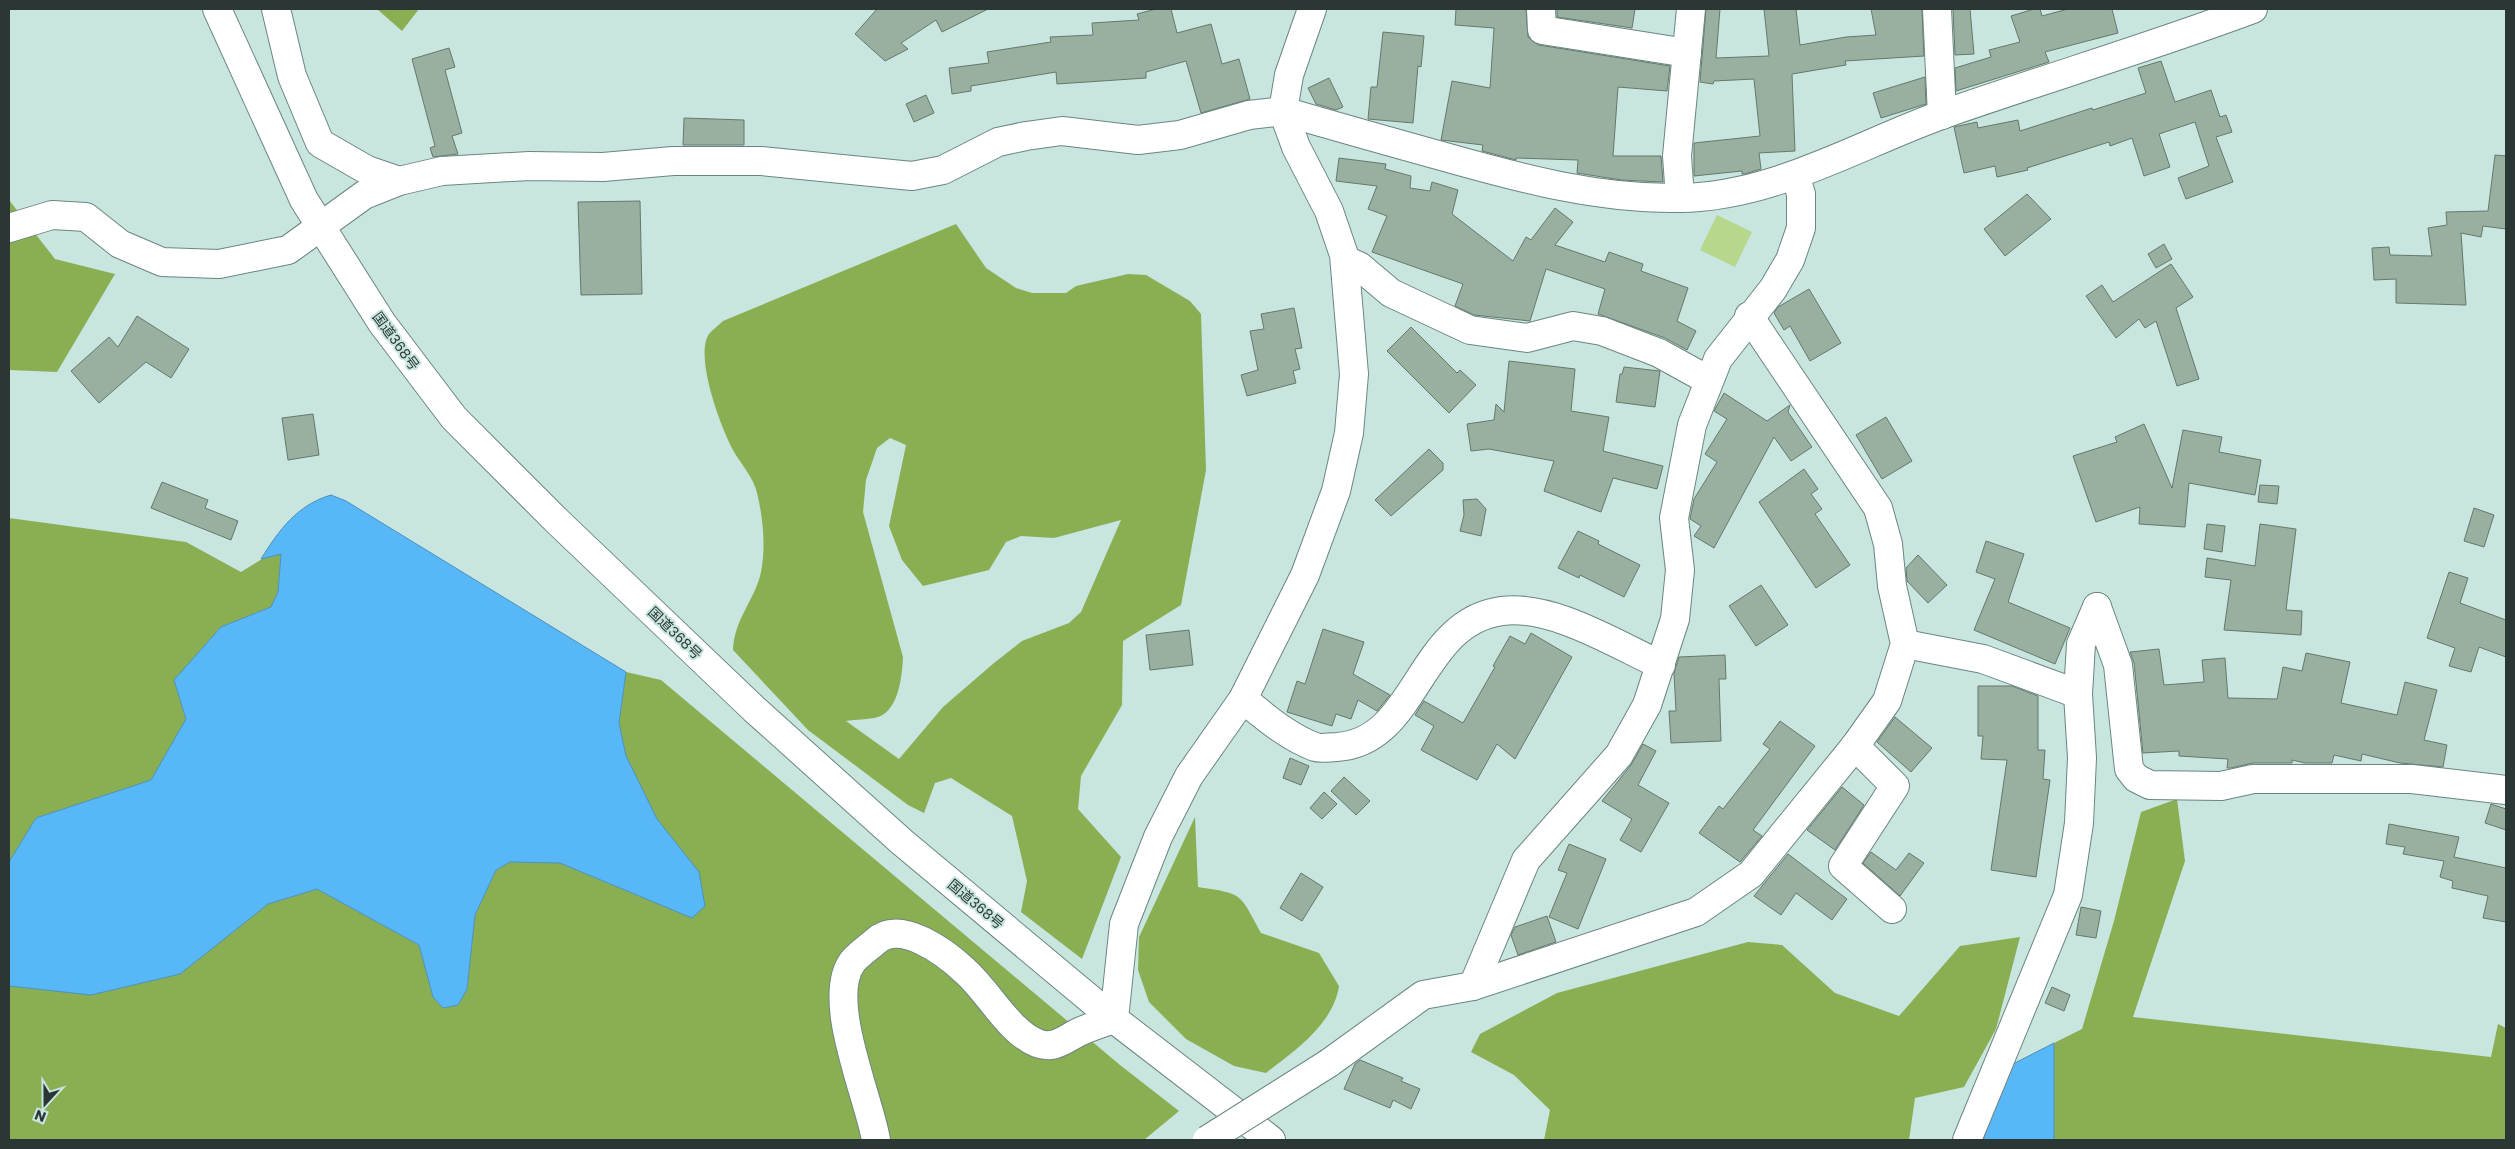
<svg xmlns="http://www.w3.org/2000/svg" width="2515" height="1149" viewBox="0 0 2515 1149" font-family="Poppins,'Noto Sans JP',sans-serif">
  <rect width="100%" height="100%" fill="#c8e5e0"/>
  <!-- green -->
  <path fill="#b7d78c" d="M1717 215 1752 232 1735 267 1700 250Z"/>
  <!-- forest -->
  <g fill="#8aaf53" fill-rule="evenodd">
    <path d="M377 9H419L402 31Z"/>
    <path d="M9 200 55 259 115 274 57 372 9 370Z"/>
    <path d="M956 224 986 268 1016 288 1032 293H1066L1076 286 1128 274 1146 275 1190 301 1201 314 1206 470 1181 605 1123 641 1122 705 1081 776 1078 809 1121 857 1082 959 1021 912 1027 881 1012 816 951 778 935 783 924 813 908 805 808 730 733 650C734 619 755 600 761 572 766 547 763 517 757 493 754 478 740 463 733 450 721 428 694 356 709 334 713 329 719 325 723 321ZM890 438 906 445 889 526 902 560 923 586 989 570 1006 542 1021 536 1054 538 1121 520 1081 612 1069 623 1022 641 994 663 943 707 899 759 846 721C856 719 868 720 878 717 899 710 902 676 903 657L863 512 866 480 877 448Z"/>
    <path d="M9 518 186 542 241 572 262 559 281 553 278 592 271 607 221 627 174 680 186 719 151 780 36 818 9 862Z"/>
    <path d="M626 672 661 680 1120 1065 1179 1111 1144 1140H9V986L91 995 180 974 268 904 317 889 419 945 433 997 443 1008 458 1005 467 989 475 915 496 870 510 862 560 863 692 918 699 872 657 819 626 756 619 723Z"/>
    <path d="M2177 799 2185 861 2133 1017 2491 1057 2498 1024 2506 1028V1140H2054V1043L2082 1029 2114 921 2141 812Z"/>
    <path d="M1195 817 1198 887C1243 894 1239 892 1261 933L1319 953 1339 986C1333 1025 1295 1050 1266 1073L1234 1066 1186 1039 1149 1002 1138 970 1139 937Z"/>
    <path d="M2020 937 1996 1029 1964 1087 1915 1098 1909 1140H1544L1550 1110 1514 1075 1471 1052 1480 1034 1557 993 1748 942 1782 945 1835 993 1899 1016 1960 946Z"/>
  </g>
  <!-- water -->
  <g fill="#58b7f7" stroke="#4a91bd">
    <path d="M331 495 346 501 626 672 619 723 626 756 657 819 699 872 705 906 692 918 560 863 510 862 496 870 475 915 467 989 458 1005 443 1008 433 997 419 945 317 889 268 904 180 974 91 995 9 986V862L36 818 151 780 186 719 174 680 221 627 271 607 278 592 281 554 261 559C279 530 297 505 331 495Z"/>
    <path d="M2054 1043V1140H1983L2011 1065Z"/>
  </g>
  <!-- building -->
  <g fill="#99afa0" stroke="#65796b">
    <path d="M877 9H988L942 32 936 20 901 43 908 49 885 61 855 34Z"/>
    <path d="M1156 9H1171L1177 33 1211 24 1222 64 1239 59 1250 99 1201 113 1186 61 1146 72V78L1057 84 1056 72 971 86V91L952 94 949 68 989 63 987 52 1051 42 1050 37 1093 35 1092 23 1139 20 1137 14Z"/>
    <path d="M1456 9H1526L1528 37 1539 45 1670 66 1667 91 1618 87 1613 156H1661L1663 182 1621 180 1577 173 1578 160 1516 158V160L1482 151 1483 145 1441 140 1452 81 1490 88 1494 28 1455 25Z"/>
    <path d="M1557 9H1635L1632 28 1557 17Z"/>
    <path d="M1706 9H1720L1716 58 1769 56 1764 9H1796L1800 45 1846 37 1876 35 1871 9H1922L1924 56 1845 61 1846 65 1792 74 1795 151 1759 153 1761 169 1745 174H1742V171L1694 176V143L1760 136 1754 79 1714 81 1713 84 1700 82Z"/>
    <path d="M1953 9H1970L1974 54 1955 55Z"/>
    <path d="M2034 9H2040L2042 16 2068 9H2112L2118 33 2045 52 2049 62 1956 91 1955 68 1991 57 1989 50 2020 42 2011 16Z"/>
    <path d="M1383 32 1424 36 1421 67 1418 66 1413 123 1368 119 1371 87H1377Z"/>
    <path d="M449 48 455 67 445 70 462 133 452 136 458 154 433 157 430 148 435 146 412 59Z"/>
    <path d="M2161 61 2175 102 2211 90 2220 117 2226 115 2232 132 2216 137 2233 182 2186 199 2178 178 2209 166 2195 122 2159 134 2170 167 2144 176 2132 138 2110 146 2109 142 2027 168 2028 170 1997 177 1995 166 1964 173 1954 127 1977 122 1978 128 2018 120 2020 131 2092 108 2093 110 2146 93 2138 68Z"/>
    <path d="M1925 77 1926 104 1881 118 1873 93Z"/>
    <path d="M1329 78 1343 107 1336 110 1316 104 1308 88Z"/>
    <path d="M926 95 934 113 914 122 906 104Z"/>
    <path d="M684 118 744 120V145H683Z"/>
    <path d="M2495 155 2506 156V229L2483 226 2481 237 2461 233 2466 305 2396 303V279L2374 280 2372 248 2389 247 2390 255 2432 256 2428 228 2447 225 2446 212 2488 211Z"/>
    <path d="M1339 158 1386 164 1385 169 1411 176 1410 188 1430 191 1432 182 1458 190 1452 214 1513 261 1526 237 1531 240 1555 208 1573 222 1555 245 1605 262 1609 252 1643 264 1641 271 1688 288 1677 321 1696 331 1687 350 1665 338 1598 314 1605 289 1546 269 1530 321 1474 315 1455 306 1463 284 1372 252 1387 216 1368 209 1377 186 1336 181Z"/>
    <path d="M2027 194 2051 219 2005 256 1984 229Z"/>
    <path d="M640 201 642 294 581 295 578 202Z"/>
    <path d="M2164 244 2172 259 2156 268 2148 254Z"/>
    <path d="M2171 264 2193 297 2176 308 2199 379 2177 386 2156 321 2145 328 2139 319 2116 338 2086 296 2102 285 2113 302Z"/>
    <path d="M1809 289 1841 343 1810 361 1790 326 1784 330 1774 313 1778 307Z"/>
    <path d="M1294 308 1302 348 1295 349 1300 369 1293 371 1296 383 1247 396 1241 375 1258 370 1250 331 1264 329 1261 314Z"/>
    <path d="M137 316 189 349 171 378 146 362 99 403 71 371 109 337 118 347Z"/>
    <path d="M1411 327 1457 373 1460 370 1476 385 1449 413 1387 351Z"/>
    <path d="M1509 361 1575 369 1571 411 1609 417 1603 451 1663 466 1657 489 1613 478 1601 512 1544 491 1554 461 1489 449 1471 451 1467 424 1494 420 1496 404 1504 412Z"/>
    <path d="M1624 367 1660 371 1655 407 1616 402 1620 374H1622Z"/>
    <path d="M1724 393 1767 421 1790 405 1788 412 1812 447 1791 461 1774 437 1714 548 1694 536 1701 526 1690 519 1694 499 1717 462 1705 454 1727 419 1714 411Z"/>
    <path d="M313 414 319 455 288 460 282 418Z"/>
    <path d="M1886 417 1912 461 1882 479 1856 435Z"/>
    <path d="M2144 424 2172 488 2183 430 2222 437 2219 452 2261 460 2255 495 2189 483 2185 527 2139 524 2140 507 2096 522 2073 456 2117 442 2115 437Z"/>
    <path d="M1429 449 1443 463V470L1391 516 1375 500Z"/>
    <path d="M1804 469 1818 489 1811 494 1822 509 1815 514 1850 565 1816 588 1759 502Z"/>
    <path d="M162 482 208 500 205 508 238 521 231 540 151 508Z"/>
    <path d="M2260 485 2279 486 2277 504 2258 502Z"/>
    <path d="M1477 499 1486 509 1481 536 1460 531 1464 515 1463 500Z"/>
    <path d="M2474 508 2494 515 2484 547 2464 541Z"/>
    <path d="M2207 524 2225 526 2222 552 2204 549Z"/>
    <path d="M2260 524 2296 529 2286 610 2302 611 2301 635 2224 630 2231 580 2205 577 2207 558 2255 566Z"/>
    <path d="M1578 531 1599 541 1598 544 1640 565 1624 597 1580 575 1579 578 1558 568Z"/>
    <path d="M1986 541 2024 554 2008 602 2070 628 2055 664 1974 630 1995 579 1976 572Z"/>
    <path d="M1918 555 1947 585 1928 603 1907 581 1906 568Z"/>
    <path d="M2449 572 2468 578 2460 603 2506 620V657L2479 647 2471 672 2449 666 2455 648 2427 638Z"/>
    <path d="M1761 585 1788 625 1756 646 1729 606Z"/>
    <path d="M1323 629 1364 642 1353 674 1390 695 1377 711 1358 700 1351 719 1336 714 1332 726 1287 712 1297 681 1305 684Z"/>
    <path d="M1189 630 1193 665 1150 670 1146 635Z"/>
    <path d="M1531 633 1572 657 1515 759 1497 744 1477 780 1421 750 1434 726 1415 715 1424 701 1463 723 1495 667 1493 666 1510 636 1525 644Z"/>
    <path d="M2159 649 2164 685 2204 682 2202 660 2225 658 2228 698 2277 699 2283 667 2302 671 2306 653 2350 662 2341 703 2397 715 2405 682 2437 690 2424 740 2447 745 2443 767 2400 763 2362 754 2361 761 2334 755 2332 763H2305L2292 760V763H2253L2231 768H2227L2228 759 2179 756V751L2143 753 2134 663 2130 652Z"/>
    <path d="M1725 655 1726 679H1719L1721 741 1671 743 1669 711H1676L1674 673 1679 657Z"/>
    <path d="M1978 686H2012L2038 696V750H2045L2043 779 2050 780 2036 877 1991 870 2007 760 1981 759 1983 736H1978Z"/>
    <path d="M1895 717 1932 748 1911 772 1877 742Z"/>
    <path d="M1780 721 1815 746 1753 830 1762 836 1740 862 1699 833 1719 806 1723 809 1770 749 1763 744Z"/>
    <path d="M1643 744 1656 751 1638 785 1669 803 1641 852 1620 840 1632 819 1602 801 1631 765Z"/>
    <path d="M1290 758 1309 766 1301 785 1283 778Z"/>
    <path d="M1344 777 1370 801 1356 815 1331 791Z"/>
    <path d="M1842 787 1864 805 1835 850 1807 830Z"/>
    <path d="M1324 792 1337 804 1322 819 1310 808Z"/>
    <path d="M2491 804 2506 809V830L2485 823Z"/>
    <path d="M2389 824 2459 837 2454 857 2506 868V922L2483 918 2488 896 2452 888 2453 881 2440 877 2444 861 2403 854 2405 847 2386 844Z"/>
    <path d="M1569 844 1606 859 1578 929 1549 917 1567 873 1558 870Z"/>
    <path d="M1871 852 1896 870 1909 853 1924 863 1900 896 1863 863Z"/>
    <path d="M1788 854 1847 899 1832 920 1796 893 1781 915 1754 896Z"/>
    <path d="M1301 873 1323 887 1302 921 1280 908Z"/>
    <path d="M2081 907 2101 911 2096 938 2076 935Z"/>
    <path d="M1547 916 1556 942 1518 955 1511 935 1515 927Z"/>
    <path d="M2052 987 2070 995 2064 1011 2045 1003Z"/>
    <path d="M1360 1060 1403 1078 1401 1081 1420 1089 1411 1109 1393 1100 1390 1108 1344 1089 1355 1064Z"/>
  </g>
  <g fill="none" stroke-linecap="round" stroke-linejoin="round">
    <!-- minor casing -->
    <g stroke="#6b8681" stroke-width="30">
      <g id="minor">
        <path d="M276 9 292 76 320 143 367 170 399 181"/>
        <path d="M1541 9 1542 30 1687 53"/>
        <path d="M1937 9 1942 115"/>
        <path d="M1680 198 1677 156 1691 9"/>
        <path d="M9 228 52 215 86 217 120 244 162 262 219 264 288 250 364 195 399 181 442 171 529 166 603 167 673 161H761L912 176 943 170 998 142 1026 136 1062 131 1138 140 1180 135 1249 115 1283 111C1337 127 1391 142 1445 157 1523 179 1598 199 1679 198 1774 197 1857 145 1944 114 2047 78 2151 47 2253 9"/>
        <path d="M1345 260 1359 266 1391 293 1470 330 1527 338 1573 326 1602 331 1659 353 1708 380"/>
        <path d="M2097 607 2118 665 2129 769 2136 778 2150 785 2221 786 2253 779H2412L2506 790"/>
        <path d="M1905 644 1983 659 2078 694"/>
        <path d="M1243 699C1265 717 1288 737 1315 747 1321 749 1330 747 1337 747 1418 742 1417 622 1502 611 1552 604 1617 645 1661 665"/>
        <path d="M1855 746 1895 786 1843 866 1892 909"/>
        <path d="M1473 986 1526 860 1619 755 1647 705 1675 619 1680 570 1674 518 1692 425 1718 359 1773 289 1790 260 1801 228V194L1795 175"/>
        <path d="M1329 1063 1423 995 1473 986 1696 912 1751 874 1855 746 1887 701 1905 644 1892 586 1888 544 1878 508 1749 316"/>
        <path d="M876 1140C869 1097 824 998 853 961 859 954 869 947 876 941 901 919 946 953 965 971 988 991 1009 1032 1037 1043 1054 1050 1065 1039 1079 1032 1090 1027 1102 1023 1114 1019L1124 924 1158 837 1189 776 1243 699 1305 575 1336 491 1349 433 1354 374 1344 255 1329 211 1296 147 1283 111 1289 75 1312 9"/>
        <path d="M1967 1140 2068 895 2079 823 2082 758 2078 694 2081 644 2097 607"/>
      </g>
    </g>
    <!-- highway casing -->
    <g stroke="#6b8681" stroke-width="30">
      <path id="highway" d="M217 9 304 200 382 323 454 418 557 521 754 709 902 842 1114 1019 1271 1140"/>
    </g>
    <!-- minor -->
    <use href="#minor" stroke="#fff" stroke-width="28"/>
    <!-- highway -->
    <use href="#highway" stroke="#fff" stroke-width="28"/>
    <!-- minor-bridge casing -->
    <g stroke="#6b8681" stroke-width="30" stroke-linecap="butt">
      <path id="minor-bridge" d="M1207 1140 1329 1063"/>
    </g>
    <!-- minor-bridge -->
    <use href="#minor-bridge" stroke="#fff" stroke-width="28"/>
  </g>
  <g text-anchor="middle" stroke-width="4" stroke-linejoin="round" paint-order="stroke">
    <!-- street labels -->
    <g font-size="14" fill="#2b3735" stroke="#c8e5e0">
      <text transform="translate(396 341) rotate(54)" y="5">国道368号</text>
      <text transform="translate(675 633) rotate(44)" y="5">国道368号</text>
      <text transform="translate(976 904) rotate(40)" y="5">国道368号</text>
    </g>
  </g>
  <!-- border -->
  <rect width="2515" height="1149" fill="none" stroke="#2b3735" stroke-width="20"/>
  <!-- north arrow -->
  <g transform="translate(45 1104) rotate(201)" stroke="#c8e5e0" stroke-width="4" paint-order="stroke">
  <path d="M0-4L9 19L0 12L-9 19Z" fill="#2b3735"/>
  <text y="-8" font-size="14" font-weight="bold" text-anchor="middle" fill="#2b3735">N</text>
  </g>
</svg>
